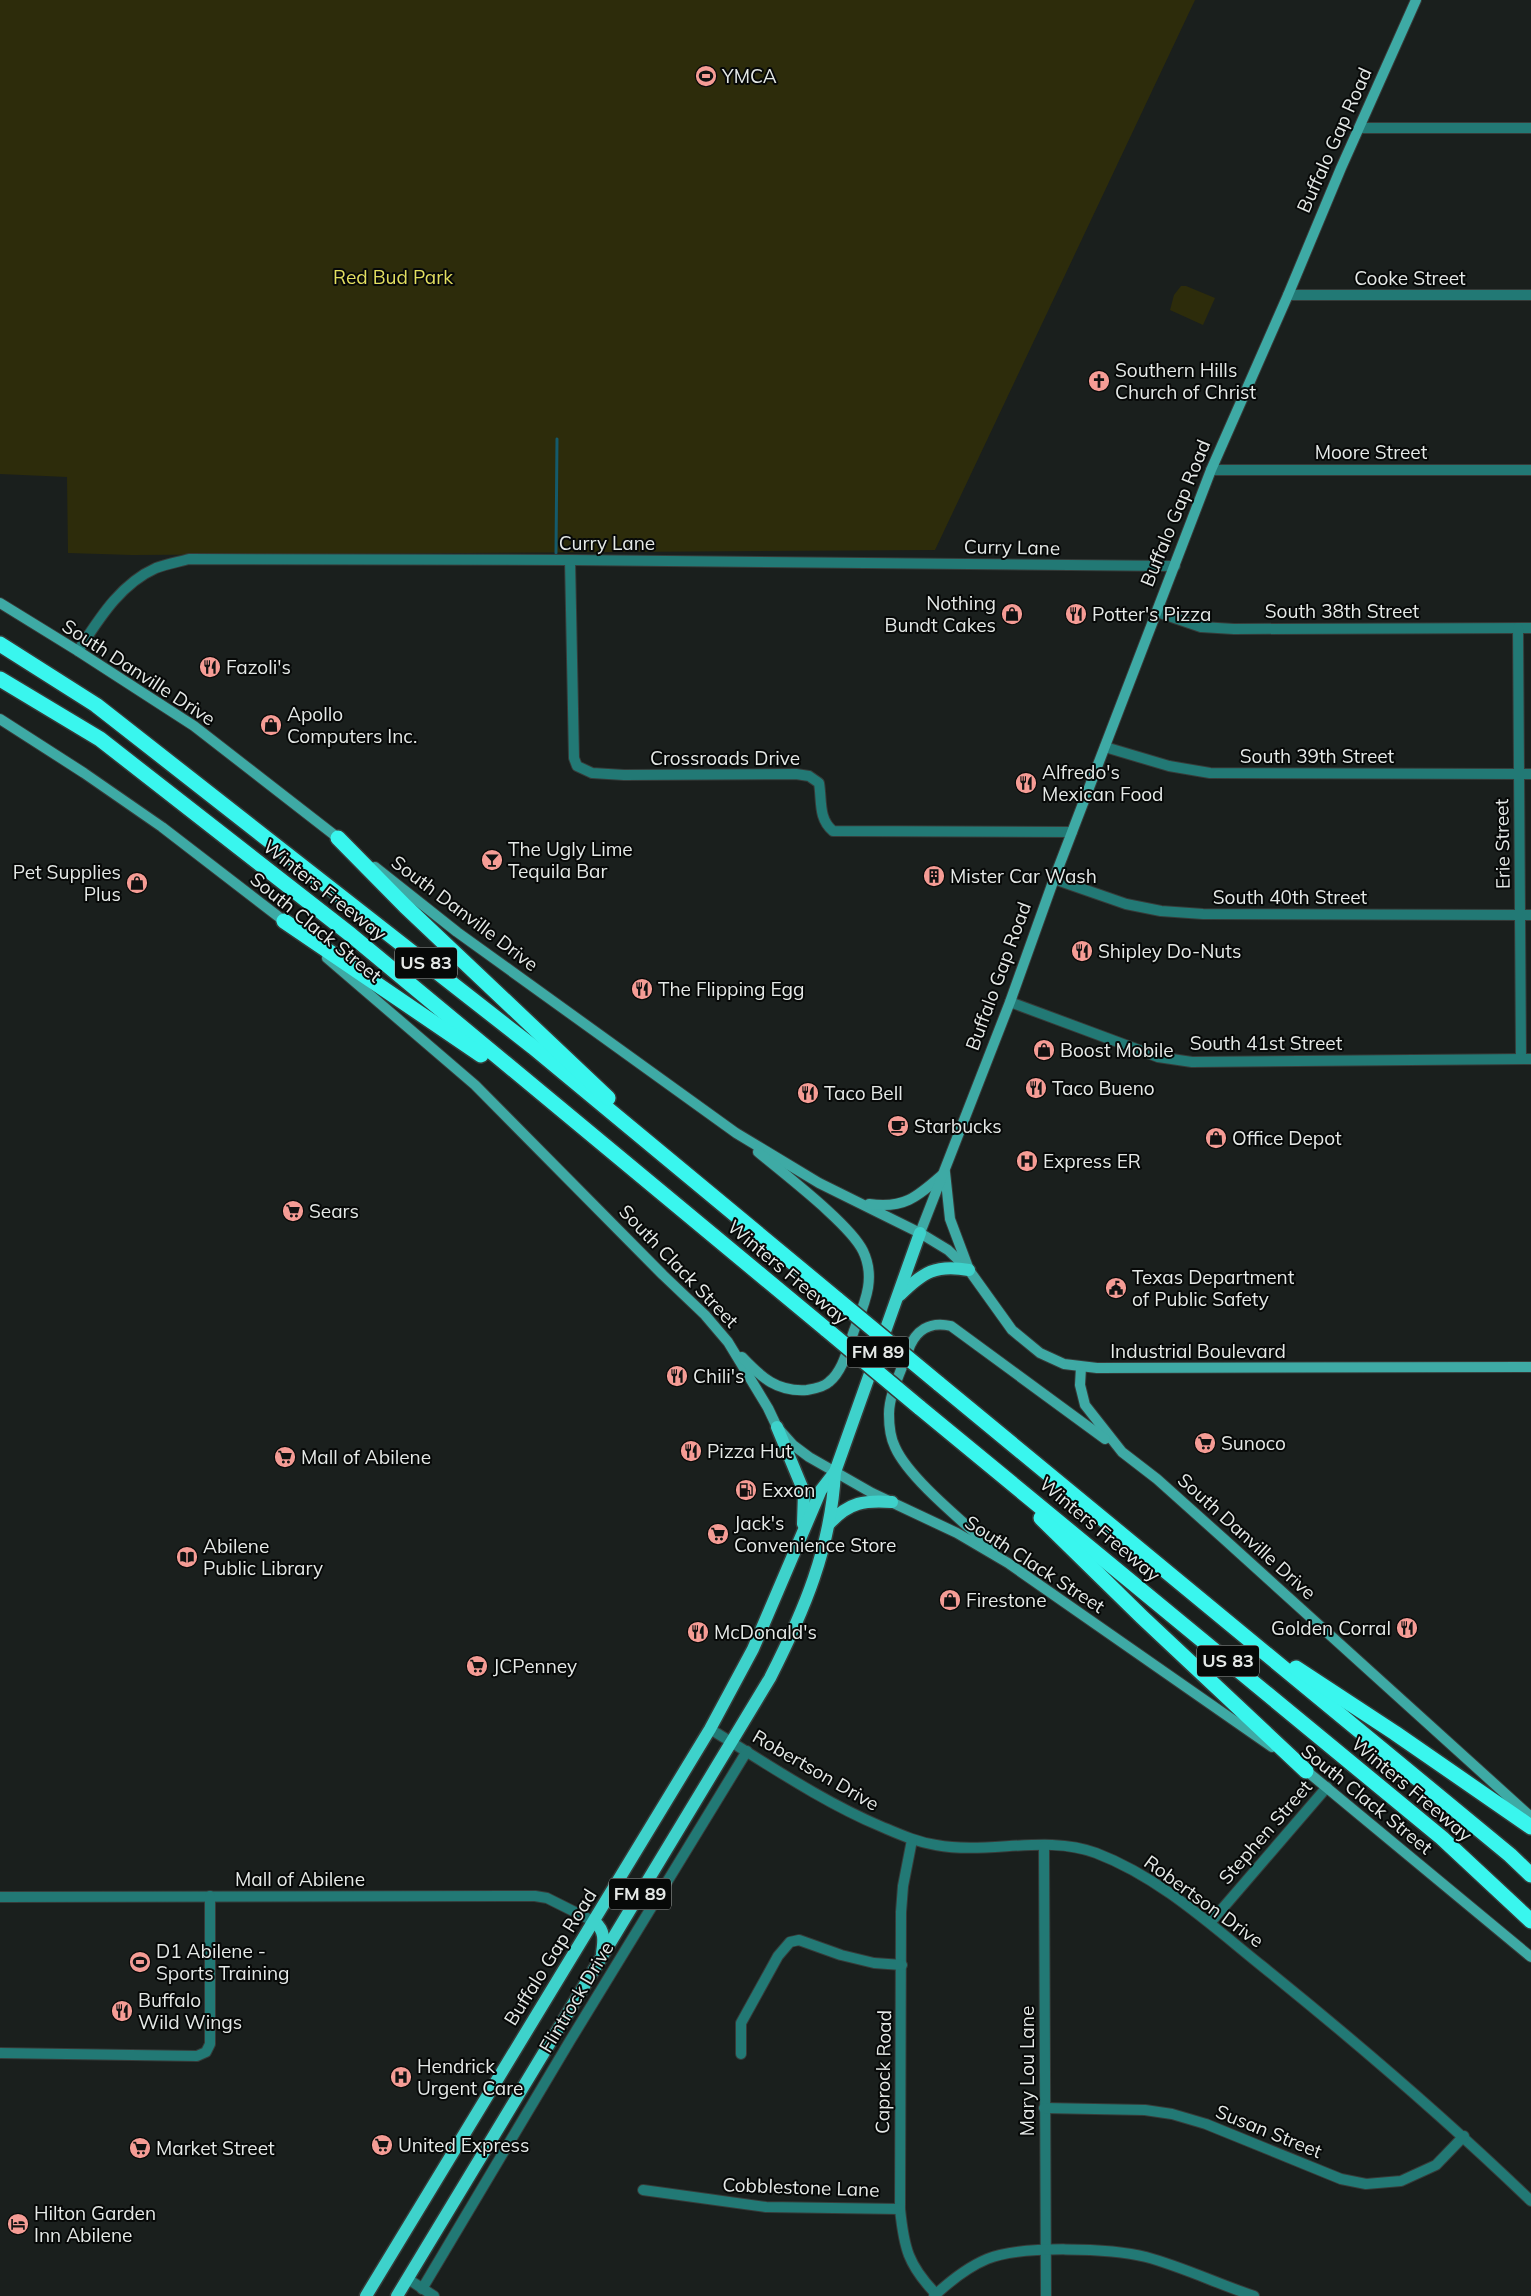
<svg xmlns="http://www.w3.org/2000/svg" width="1531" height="2296" viewBox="0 0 1531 2296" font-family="Mulish,sans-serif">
  <rect width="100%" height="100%" fill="#1a1f1d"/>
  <!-- green -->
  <g fill="#2d2c0b">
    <path d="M0 0H1195L935 550 132 555 68 553 67 477 0 474Z"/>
    <path d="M1181 286H1186L1215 298 1203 325 1170 310 1174 295Z"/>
  </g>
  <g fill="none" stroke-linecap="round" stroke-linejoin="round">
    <!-- stream -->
    <path stroke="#145a6b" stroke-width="3" d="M556 553 557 439"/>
    <!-- minor casing -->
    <g stroke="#363b39" stroke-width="12">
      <g id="minor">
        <path d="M1361 128H1531"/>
        <path d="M1288 295H1531"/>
        <path d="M1211 470H1531"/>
        <path d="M570 560 574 758 577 766 592 773 624 775 796 774 809 776 819 783C822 800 818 819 833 831L1072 832"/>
        <path d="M1157 612 1201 627 1234 629 1531 628"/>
        <path d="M1518 628 1521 1059"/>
        <path d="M78 651C99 619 120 584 156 568 166 564 178 562 189 559L570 560 1175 566"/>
        <path d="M1105 747 1169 766 1210 773 1531 774"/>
        <path d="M1054 879 1126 904 1161 911 1203 914 1531 915"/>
        <path d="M1010 1002 1158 1057 1192 1062 1531 1059"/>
        <path d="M710 1729C766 1763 821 1801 880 1826 899 1834 916 1842 936 1845 988 1855 1046 1834 1096 1853 1159 1877 1210 1924 1262 1966 1355 2041 1445 2118 1531 2201"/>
        <path d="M912 1840 903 1886 901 1912 900 2209C904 2248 908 2265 936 2294"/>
        <path d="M1044 1846 1046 2296"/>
        <path d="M0 1897 535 1896 547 1898 595 1922"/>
        <path d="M1210 1923 1327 1787"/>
        <path d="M0 2053 197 2056 206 2052 210 2044V1896"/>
        <path d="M741 2054V2023L778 1956 790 1942 799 1940 841 1955 874 1963 902 1965"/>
        <path d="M1044 2108 1145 2110 1172 2114 1206 2124 1341 2179 1366 2184 1401 2181 1436 2165 1464 2136"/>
        <path d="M643 2190 766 2207 900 2209"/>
        <path d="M408 2279 434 2296"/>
        <path d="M422 2289 571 2039 747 1751"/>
        <path d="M934 2296C949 2282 968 2267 987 2259 1019 2245 1112 2248 1146 2257 1183 2267 1218 2284 1254 2296"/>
      </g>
    </g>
    <!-- secondary casing -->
    <g stroke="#363b39" stroke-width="12">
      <g id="secondary">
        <path d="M0 603 78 651 194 726 342 841"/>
        <path d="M0 719 84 773 162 827 288 924"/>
        <path d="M375 867 457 932 736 1133 819 1183 920 1233 948 1250 969 1270 1012 1330 1040 1353 1064 1364 1097 1368 1531 1367"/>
        <path d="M327 958 475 1085 663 1275 705 1315 728 1342 768 1408 777 1427 793 1445 809 1457 872 1493 957 1533 1008 1563 1272 1747"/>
        <path d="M945 1172 950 1219 968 1267"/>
        <path d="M869 1204C904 1209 917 1197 942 1175"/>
        <path d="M920 1233 1010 1002 1054 879 1211 470 1288 295 1341 168 1416 0"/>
        <path d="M742 1357C762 1378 777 1392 807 1390 813 1389 824 1387 829 1382 844 1370 848 1346 855 1328 865 1302 876 1278 863 1251 850 1224 784 1174 758 1152"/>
        <path d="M1081 1367 1080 1385 1085 1405 1122 1452 1157 1479 1224 1539 1531 1817"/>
        <path d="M993 1549C966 1524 909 1479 895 1447 890 1437 889 1425 889 1414 889 1393 902 1370 908 1351 915 1330 930 1321 951 1326L1105 1439"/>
        <path d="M1303 1768 1531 1957"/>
      </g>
    </g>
    <!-- primary casing -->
    <g stroke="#363b39" stroke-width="15">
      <g id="primary">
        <path d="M900 1295C923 1272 936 1264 969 1270"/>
        <path d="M777 1427 804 1492 803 1524"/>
        <path d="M830 1523C849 1502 865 1500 892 1502"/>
        <path d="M595 1922C605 1931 604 1940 602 1953"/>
        <path d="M366 2296 710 1729 753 1649 821 1490 835 1472 920 1233"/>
        <path d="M397 2296 770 1678C804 1611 831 1548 835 1472"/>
      </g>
    </g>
    <!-- motorway casing -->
    <g stroke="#363b39" stroke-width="18">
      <g id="motorway">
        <path d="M0 644 96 705 533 1047 838 1300"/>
        <path d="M0 679 100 739 351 935 827 1330"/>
        <path d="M338 838 405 906 608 1098"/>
        <path d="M284 921 481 1055"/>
        <path d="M938 1383 1510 1855 1531 1875"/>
        <path d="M919 1407 1442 1838 1531 1921"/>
        <path d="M1041 1518 1142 1617 1306 1771"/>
        <path d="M1296 1668 1395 1733 1531 1827"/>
      </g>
    </g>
    <!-- minor -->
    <use href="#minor" stroke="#227975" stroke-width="10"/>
    <!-- secondary -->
    <use href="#secondary" stroke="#3eaaa5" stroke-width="10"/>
    <!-- primary -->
    <use href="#primary" stroke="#3ed2cb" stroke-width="12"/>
    <!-- motorway -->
    <use href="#motorway" stroke="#39f6ee" stroke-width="15"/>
    <!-- motorway-bridge casing -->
    <g stroke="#363b39" stroke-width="18" stroke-linecap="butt">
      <g id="motorway-bridge">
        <path d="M838 1300 938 1383"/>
        <path d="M827 1330 919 1407"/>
      </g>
    </g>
    <!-- motorway-bridge -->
    <use href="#motorway-bridge" stroke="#39f6ee" stroke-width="15"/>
  </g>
  <!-- icons -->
  <defs>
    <g id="stadium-disc" transform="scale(1.125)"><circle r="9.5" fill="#f59c95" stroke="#070908"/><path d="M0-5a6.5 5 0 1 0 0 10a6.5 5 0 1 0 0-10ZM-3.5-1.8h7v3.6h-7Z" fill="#111"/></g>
    <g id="church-disc" transform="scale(1.125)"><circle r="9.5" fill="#f59c95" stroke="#070908"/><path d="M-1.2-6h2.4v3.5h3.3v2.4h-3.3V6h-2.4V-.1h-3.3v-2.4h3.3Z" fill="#111"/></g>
    <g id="shop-disc" transform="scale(1.125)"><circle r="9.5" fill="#f59c95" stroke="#070908"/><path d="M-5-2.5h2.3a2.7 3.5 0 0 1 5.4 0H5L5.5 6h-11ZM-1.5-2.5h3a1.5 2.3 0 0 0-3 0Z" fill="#111"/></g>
    <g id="restaurant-disc" transform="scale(1.125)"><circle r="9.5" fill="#f59c95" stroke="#070908"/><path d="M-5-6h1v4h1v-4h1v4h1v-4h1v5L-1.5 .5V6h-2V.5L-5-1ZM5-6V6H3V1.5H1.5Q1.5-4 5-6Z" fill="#111"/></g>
    <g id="bar-disc" transform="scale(1.125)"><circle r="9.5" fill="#f59c95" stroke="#070908"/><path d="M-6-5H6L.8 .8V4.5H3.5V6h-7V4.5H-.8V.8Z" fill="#111"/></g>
    <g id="building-disc" transform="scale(1.125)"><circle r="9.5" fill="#f59c95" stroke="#070908"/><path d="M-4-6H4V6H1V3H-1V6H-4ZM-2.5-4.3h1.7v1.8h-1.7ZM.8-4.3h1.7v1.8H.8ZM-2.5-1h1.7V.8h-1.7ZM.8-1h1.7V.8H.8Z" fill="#111"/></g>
    <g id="cafe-disc" transform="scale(1.125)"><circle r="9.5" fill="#f59c95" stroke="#070908"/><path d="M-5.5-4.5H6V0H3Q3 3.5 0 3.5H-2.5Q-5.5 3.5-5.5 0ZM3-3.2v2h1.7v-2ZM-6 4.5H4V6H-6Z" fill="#111"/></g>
    <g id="hospital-disc" transform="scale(1.125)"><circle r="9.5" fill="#f59c95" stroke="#070908"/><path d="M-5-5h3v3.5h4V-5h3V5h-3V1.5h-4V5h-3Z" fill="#111"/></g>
    <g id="supermarket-disc" transform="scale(1.125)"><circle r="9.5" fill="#f59c95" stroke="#070908"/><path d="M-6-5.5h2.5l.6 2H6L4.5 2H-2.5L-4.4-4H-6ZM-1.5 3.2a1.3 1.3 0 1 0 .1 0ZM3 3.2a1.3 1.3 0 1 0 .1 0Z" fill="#111"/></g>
    <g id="civic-disc" transform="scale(1.125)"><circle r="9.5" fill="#f59c95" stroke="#070908"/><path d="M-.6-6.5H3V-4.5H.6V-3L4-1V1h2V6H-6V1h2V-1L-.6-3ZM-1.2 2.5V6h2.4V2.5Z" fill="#111"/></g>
    <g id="fuel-disc" transform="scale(1.125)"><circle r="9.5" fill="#f59c95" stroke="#070908"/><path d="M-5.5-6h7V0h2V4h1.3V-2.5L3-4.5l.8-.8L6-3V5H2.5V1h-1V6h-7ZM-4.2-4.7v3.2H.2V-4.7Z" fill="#111"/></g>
    <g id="library-disc" transform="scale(1.125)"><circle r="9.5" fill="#f59c95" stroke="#070908"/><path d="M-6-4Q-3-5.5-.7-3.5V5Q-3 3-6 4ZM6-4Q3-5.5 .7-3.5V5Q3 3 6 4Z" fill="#111"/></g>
    <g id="hotel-disc" transform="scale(1.125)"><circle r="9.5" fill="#f59c95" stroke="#070908"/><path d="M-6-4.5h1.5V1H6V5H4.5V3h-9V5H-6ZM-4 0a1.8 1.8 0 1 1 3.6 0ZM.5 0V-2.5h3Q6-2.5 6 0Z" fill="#111"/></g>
  </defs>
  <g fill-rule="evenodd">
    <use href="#stadium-disc" x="706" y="76"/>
    <use href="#church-disc" x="1099" y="381"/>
    <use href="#shop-disc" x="1012" y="614"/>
    <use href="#restaurant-disc" x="1076" y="614"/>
    <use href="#restaurant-disc" x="210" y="667"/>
    <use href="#shop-disc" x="271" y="725"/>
    <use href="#restaurant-disc" x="1026" y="783"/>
    <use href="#bar-disc" x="492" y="860"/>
    <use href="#building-disc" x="934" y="876"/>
    <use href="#shop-disc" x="137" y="883"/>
    <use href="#restaurant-disc" x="1082" y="951"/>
    <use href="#restaurant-disc" x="642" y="989"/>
    <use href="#shop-disc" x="1044" y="1050"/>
    <use href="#restaurant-disc" x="1036" y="1088"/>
    <use href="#restaurant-disc" x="808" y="1093"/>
    <use href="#cafe-disc" x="898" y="1126"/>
    <use href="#shop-disc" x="1216" y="1138"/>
    <use href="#hospital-disc" x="1027" y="1161"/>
    <use href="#supermarket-disc" x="293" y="1211"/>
    <use href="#civic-disc" x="1116" y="1288"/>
    <use href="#restaurant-disc" x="677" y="1376"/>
    <use href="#supermarket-disc" x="1205" y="1443"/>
    <use href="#restaurant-disc" x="691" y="1451"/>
    <use href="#supermarket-disc" x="285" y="1457"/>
    <use href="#fuel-disc" x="746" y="1490"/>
    <use href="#supermarket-disc" x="718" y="1534"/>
    <use href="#library-disc" x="187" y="1557"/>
    <use href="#shop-disc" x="950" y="1600"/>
    <use href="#restaurant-disc" x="1407" y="1628"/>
    <use href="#restaurant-disc" x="698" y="1632"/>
    <use href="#supermarket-disc" x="477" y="1666"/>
    <use href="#stadium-disc" x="140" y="1962"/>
    <use href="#restaurant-disc" x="122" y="2011"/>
    <use href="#hospital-disc" x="401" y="2077"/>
    <use href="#supermarket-disc" x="382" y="2145"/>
    <use href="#supermarket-disc" x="140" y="2148"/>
    <use href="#hotel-disc" x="18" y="2224"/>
  </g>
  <g text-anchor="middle" stroke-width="4" stroke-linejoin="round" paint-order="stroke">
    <!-- shield labels -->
    <g fill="#070908" stroke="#a2a6a4" stroke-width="1">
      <rect x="395" y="947.5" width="62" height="31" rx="4"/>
      <rect x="847" y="1336.5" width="62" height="31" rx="4"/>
      <rect x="1197" y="1645.5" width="62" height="31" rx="4"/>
      <rect x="609" y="1878.5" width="62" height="31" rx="4"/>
    </g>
    <g font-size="18" font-weight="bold" fill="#e5e9e7">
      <text x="426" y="969">US 83</text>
      <text x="878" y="1358">FM 89</text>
      <text x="1228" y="1667">US 83</text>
      <text x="640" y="1900">FM 89</text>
    </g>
    <!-- poi labels -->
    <g font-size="19" fill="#e5e9e7" stroke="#070908" text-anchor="start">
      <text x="722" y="83">YMCA</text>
      <text x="1115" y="377">Southern Hills<tspan x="1115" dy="22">Church of Christ</tspan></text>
      <text x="996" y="610" text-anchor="end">Nothing<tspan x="996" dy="22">Bundt Cakes</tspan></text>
      <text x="1092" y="621">Potter's Pizza</text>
      <text x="226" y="674">Fazoli's</text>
      <text x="287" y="721">Apollo<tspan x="287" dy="22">Computers Inc.</tspan></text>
      <text x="1042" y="779">Alfredo's<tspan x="1042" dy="22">Mexican Food</tspan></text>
      <text x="508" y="856">The Ugly Lime<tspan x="508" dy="22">Tequila Bar</tspan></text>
      <text x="121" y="879" text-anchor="end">Pet Supplies<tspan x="121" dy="22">Plus</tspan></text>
      <text x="950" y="883">Mister Car Wash</text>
      <text x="1098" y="958">Shipley Do-Nuts</text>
      <text x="658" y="996">The Flipping Egg</text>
      <text x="1060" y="1057">Boost Mobile</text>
      <text x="1052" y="1095">Taco Bueno</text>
      <text x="824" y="1100">Taco Bell</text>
      <text x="914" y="1133">Starbucks</text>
      <text x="1232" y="1145">Office Depot</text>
      <text x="1043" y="1168">Express ER</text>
      <text x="309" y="1218">Sears</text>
      <text x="1132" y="1284">Texas Department<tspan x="1132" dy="22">of Public Safety</tspan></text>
      <text x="693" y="1383">Chili's</text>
      <text x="1221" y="1450">Sunoco</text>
      <text x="707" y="1458">Pizza Hut</text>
      <text x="301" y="1464">Mall of Abilene</text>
      <text x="762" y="1497">Exxon</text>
      <text x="734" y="1530">Jack's<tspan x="734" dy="22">Convenience Store</tspan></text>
      <text x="203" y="1553">Abilene<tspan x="203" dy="22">Public Library</tspan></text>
      <text x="966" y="1607">Firestone</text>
      <text x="1391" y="1635" text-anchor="end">Golden Corral</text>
      <text x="714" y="1639">McDonald's</text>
      <text x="493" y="1673">JCPenney</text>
      <text x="156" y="1958">D1 Abilene -<tspan x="156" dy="22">Sports Training</tspan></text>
      <text x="138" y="2007">Buffalo<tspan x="138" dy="22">Wild Wings</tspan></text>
      <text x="417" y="2073">Hendrick<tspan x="417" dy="22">Urgent Care</tspan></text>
      <text x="398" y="2152">United Express</text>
      <text x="156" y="2155">Market Street</text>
      <text x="34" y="2220">Hilton Garden<tspan x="34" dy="22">Inn Abilene</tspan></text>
    </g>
    <!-- street labels -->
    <g font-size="19" fill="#e5e9e7" stroke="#070908">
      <text transform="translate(1334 140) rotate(-66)" y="7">Buffalo Gap Road</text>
      <text x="1410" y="285">Cooke Street</text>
      <text x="1371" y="459">Moore Street</text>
      <text transform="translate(1175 513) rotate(-68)" y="7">Buffalo Gap Road</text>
      <text x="607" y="550">Curry Lane</text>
      <text transform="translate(1012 547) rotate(1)" y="7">Curry Lane</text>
      <text x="1342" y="618">South 38th Street</text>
      <text transform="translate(139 672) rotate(33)" y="7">South Danville Drive</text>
      <text x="1317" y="763">South 39th Street</text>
      <text x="725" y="765">Crossroads Drive</text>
      <text transform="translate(1502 844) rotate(-91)" y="7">Erie Street</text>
      <text transform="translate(325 890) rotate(38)" y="7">Winters Freeway</text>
      <text x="1290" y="904">South 40th Street</text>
      <text transform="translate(465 913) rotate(37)" y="7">South Danville Drive</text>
      <text transform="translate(316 927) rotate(39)" y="7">South Clack Street</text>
      <text transform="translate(998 976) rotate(-70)" y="7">Buffalo Gap Road</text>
      <text x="1266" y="1050">South 41st Street</text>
      <text transform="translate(679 1266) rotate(46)" y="7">South Clack Street</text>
      <text transform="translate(788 1272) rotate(40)" y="7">Winters Freeway</text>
      <text x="1198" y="1358">Industrial Boulevard</text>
      <text transform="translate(1100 1529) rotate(40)" y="7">Winters Freeway</text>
      <text transform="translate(1247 1536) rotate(42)" y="7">South Danville Drive</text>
      <text transform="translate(1035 1564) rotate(33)" y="7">South Clack Street</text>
      <text transform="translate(816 1770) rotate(30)" y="7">Robertson Drive</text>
      <text transform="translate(1412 1789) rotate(40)" y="7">Winters Freeway</text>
      <text transform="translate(1367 1799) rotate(39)" y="7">South Clack Street</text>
      <text transform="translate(1265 1832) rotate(-49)" y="7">Stephen Street</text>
      <text x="300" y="1886">Mall of Abilene</text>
      <text transform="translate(1204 1901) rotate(36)" y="7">Robertson Drive</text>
      <text transform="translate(550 1957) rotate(-58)" y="7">Buffalo Gap Road</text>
      <text transform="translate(576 1997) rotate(-59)" y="7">Flintrock Drive</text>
      <text transform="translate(1027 2071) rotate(-90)" y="7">Mary Lou Lane</text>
      <text transform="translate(883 2072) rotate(-89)" y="7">Caprock Road</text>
      <text transform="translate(1269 2131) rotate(22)" y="7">Susan Street</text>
      <text transform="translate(801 2187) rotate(2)" y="7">Cobblestone Lane</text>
    </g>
    <!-- park labels -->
    <g font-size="19" fill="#e3df60" stroke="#070908">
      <text x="393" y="284">Red Bud Park</text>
    </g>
  </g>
</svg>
